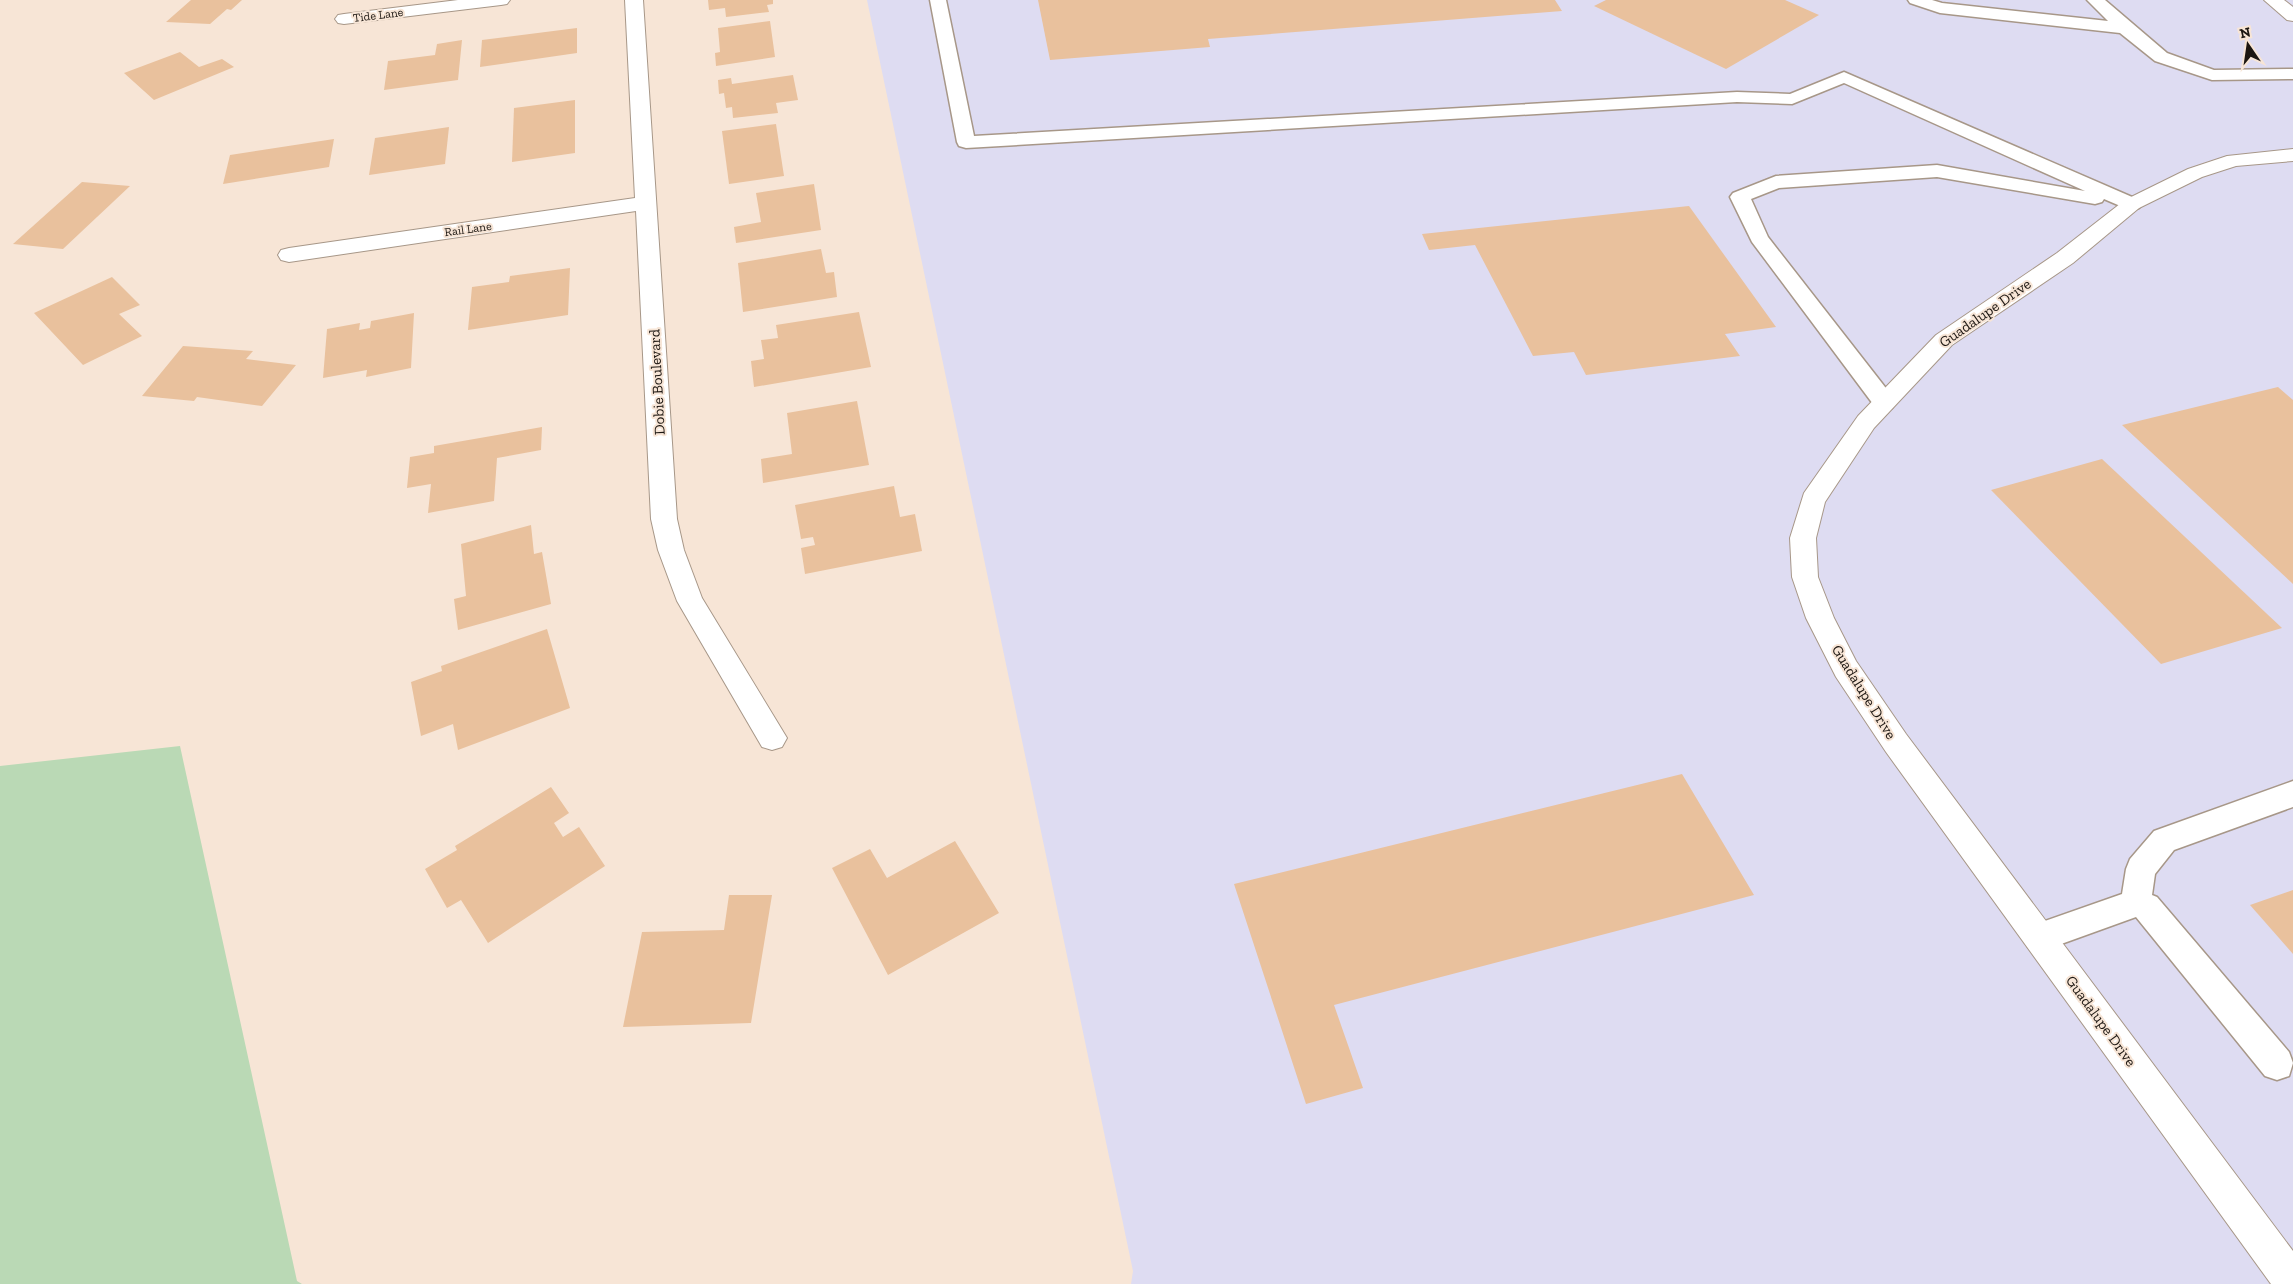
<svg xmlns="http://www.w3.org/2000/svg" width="2293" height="1284" viewBox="0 0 2293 1284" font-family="'Zilla Slab',serif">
  <rect width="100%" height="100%" fill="#f7e5d6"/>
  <!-- industrial -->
  <path fill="#dedcf2" d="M867 0H2293V1284H1131L1133 1271Z"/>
  <!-- green -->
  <path fill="#bad9b5" d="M180 746 297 1281 302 1284H0V766Z"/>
  <!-- building -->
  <g fill="#e9c19d">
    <path d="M191 0H242L231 10 227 9 210 24 166 22Z"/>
    <path d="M708 0H773V4L767 5 769 12 726 17 725 8 709 10Z"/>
    <path d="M1038 0H1555L1562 11 1208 39 1210 47 1050 60Z"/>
    <path d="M1606 0H1785L1819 15 1726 69 1594 6Z"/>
    <path d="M770 21 775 57 716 66 715 53 720 52 718 28Z"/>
    <path d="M577 28V53L480 67 482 40Z"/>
    <path d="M462 40 458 80 384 90 388 61 435 55 437 44Z"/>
    <path d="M180 52 199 67 222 59 234 67 154 100 124 73Z"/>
    <path d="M793 75 798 100 776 103 778 113 733 118 732 107 726 108 724 93 719 94 718 80 731 78 732 84Z"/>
    <path d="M575 100V153L512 162 514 108Z"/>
    <path d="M776 124 784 176 729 184 722 131Z"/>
    <path d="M449 127 445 164 369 175 375 138Z"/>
    <path d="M334 139 329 167 223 184 230 155Z"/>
    <path d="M82 182 130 186 63 249 13 244Z"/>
    <path d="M814 184 821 230 736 243 734 227 761 222 756 193Z"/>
    <path d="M1689 206 1776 327 1725 334 1740 356 1586 375 1574 352 1533 356 1475 245 1429 250 1422 234Z"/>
    <path d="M821 249 826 273 834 272 837 297 743 312 738 263Z"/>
    <path d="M570 268 568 315 468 330 472 287 509 282 510 276Z"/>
    <path d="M112 277 140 305 119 314 142 336 83 365 34 313Z"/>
    <path d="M859 312 871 367 754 387 751 361 764 359 761 340 778 338 776 325Z"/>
    <path d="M414 313 411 368 366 377 367 370 323 378 327 329 360 323 359 330 370 328 371 321Z"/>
    <path d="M183 346 253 351 246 359 296 365 262 406 197 397 194 401 142 396Z"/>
    <path d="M2278 387 2293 400V584L2122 425Z"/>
    <path d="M857 401 869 465 763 483 761 459 792 454 787 413Z"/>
    <path d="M542 427 541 450 497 458 494 501 428 513 431 484 407 488 410 457 434 453V446Z"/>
    <path d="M2102 459 2282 628 2161 664 1991 490Z"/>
    <path d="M894 486 900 517 915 514 922 551 805 574 801 548 815 545 813 537 801 539 795 505Z"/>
    <path d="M531 525 534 554 542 552 551 604 458 630 454 599 466 596 461 544Z"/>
    <path d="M547 629 570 708 458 750 453 724 421 736 411 682 442 671 441 666Z"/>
    <path d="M1682 774 1754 895 1334 1005 1363 1088 1306 1104 1234 884Z"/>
    <path d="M551 787 569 813 554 823 563 837 579 827 605 866 488 943 461 900 447 908 425 869 457 850 455 846Z"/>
    <path d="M955 841 999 913 888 975 832 868 870 849 887 878Z"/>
    <path d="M2293 890V954L2250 905Z"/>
    <path d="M729 895H772L751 1023 623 1027 642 932 724 930Z"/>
  </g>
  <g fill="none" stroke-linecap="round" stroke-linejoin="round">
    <!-- lane casing -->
    <g stroke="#a79788" stroke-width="3">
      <g id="lane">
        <path d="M930 0H946L974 136 1737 92 1790 94 1844 72 2139 200 2142 204 2139 208 2132 210 2125 208 2104 199 2102 202 2095 204 1937 177 1779 188 1751 199 1768 237 1892 396 1895 402 1892 408 1884 410 1876 408 1752 242 1730 197 1733 193 1776 176 1937 165 2085 191 1844 83 1792 104 1737 102 966 148 959 146 957 142Z"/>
        <path d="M1908 0H1932L1942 3 2108 21 2087 0H2105L2167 53 2214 70 2293 69V79L2212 80 2155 61 2120 33 1940 13 1910 3Z"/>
        <path d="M2293 781V807L2174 850 2155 874 2152 895 2157 897 2289 1052 2293 1063 2289 1076 2277 1080 2265 1076 2136 917 2039 952 2028 947 2024 937 2028 927 2122 894 2126 869 2130 859 2154 831Z"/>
      </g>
    </g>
    <!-- street casing -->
    <g stroke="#a79788" stroke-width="2">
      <g id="street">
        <path d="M458 0H510L507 4 501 5 344 24 338 23 335 19 338 15 344 14Z"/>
        <path d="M625 0H643L677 519 684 550 702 598 787 738 782 747 772 750 762 747 677 601 658 550 651 519 636 211 289 262 281 260 278 255 281 250 289 248 635 198Z"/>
        <path d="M2264 0H2284L2293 7V21L2287 20Z"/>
        <path d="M2293 149V161L2236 166 2202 177 2139 208 2073 263 1952 345 1874 428 1825 502 1816 538 1818 577 1834 618 1856 661 1906 734 2293 1251V1284H2271L1886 752 1836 677 1806 618 1792 577 1790 538 1804 493 1858 416 1936 335 2057 253 2125 200 2188 169 2227 156Z"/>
      </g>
    </g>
    <!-- lane -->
    <use href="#lane" fill="#fff" fill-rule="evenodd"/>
    <!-- street -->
    <use href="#street" fill="#fff" fill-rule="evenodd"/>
  </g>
  <g text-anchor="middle" stroke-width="4" stroke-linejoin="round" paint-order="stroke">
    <!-- far-street labels -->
    <g font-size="12" fill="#1c1611" stroke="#f7e5d6">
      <text transform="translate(378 15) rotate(-7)" y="4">Tide Lane</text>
      <text transform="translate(468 229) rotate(-8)" y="4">Rail Lane</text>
    </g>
    <!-- street labels -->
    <g font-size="15" fill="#1c1611" stroke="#f7e5d6">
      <text transform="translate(1985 313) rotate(-35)" y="5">Guadalupe Drive</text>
      <text transform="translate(657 382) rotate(-93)" y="5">Dobie Boulevard</text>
      <text transform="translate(1864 692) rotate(58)" y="5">Guadalupe Drive</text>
      <text transform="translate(2101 1021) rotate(54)" y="5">Guadalupe Drive</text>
    </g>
  </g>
  <!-- north arrow -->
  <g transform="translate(2248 45) rotate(347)" stroke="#f7e5d6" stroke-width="4" paint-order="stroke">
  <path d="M0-4L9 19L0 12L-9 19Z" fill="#1c1611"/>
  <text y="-8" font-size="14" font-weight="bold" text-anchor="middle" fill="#1c1611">N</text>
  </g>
</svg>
